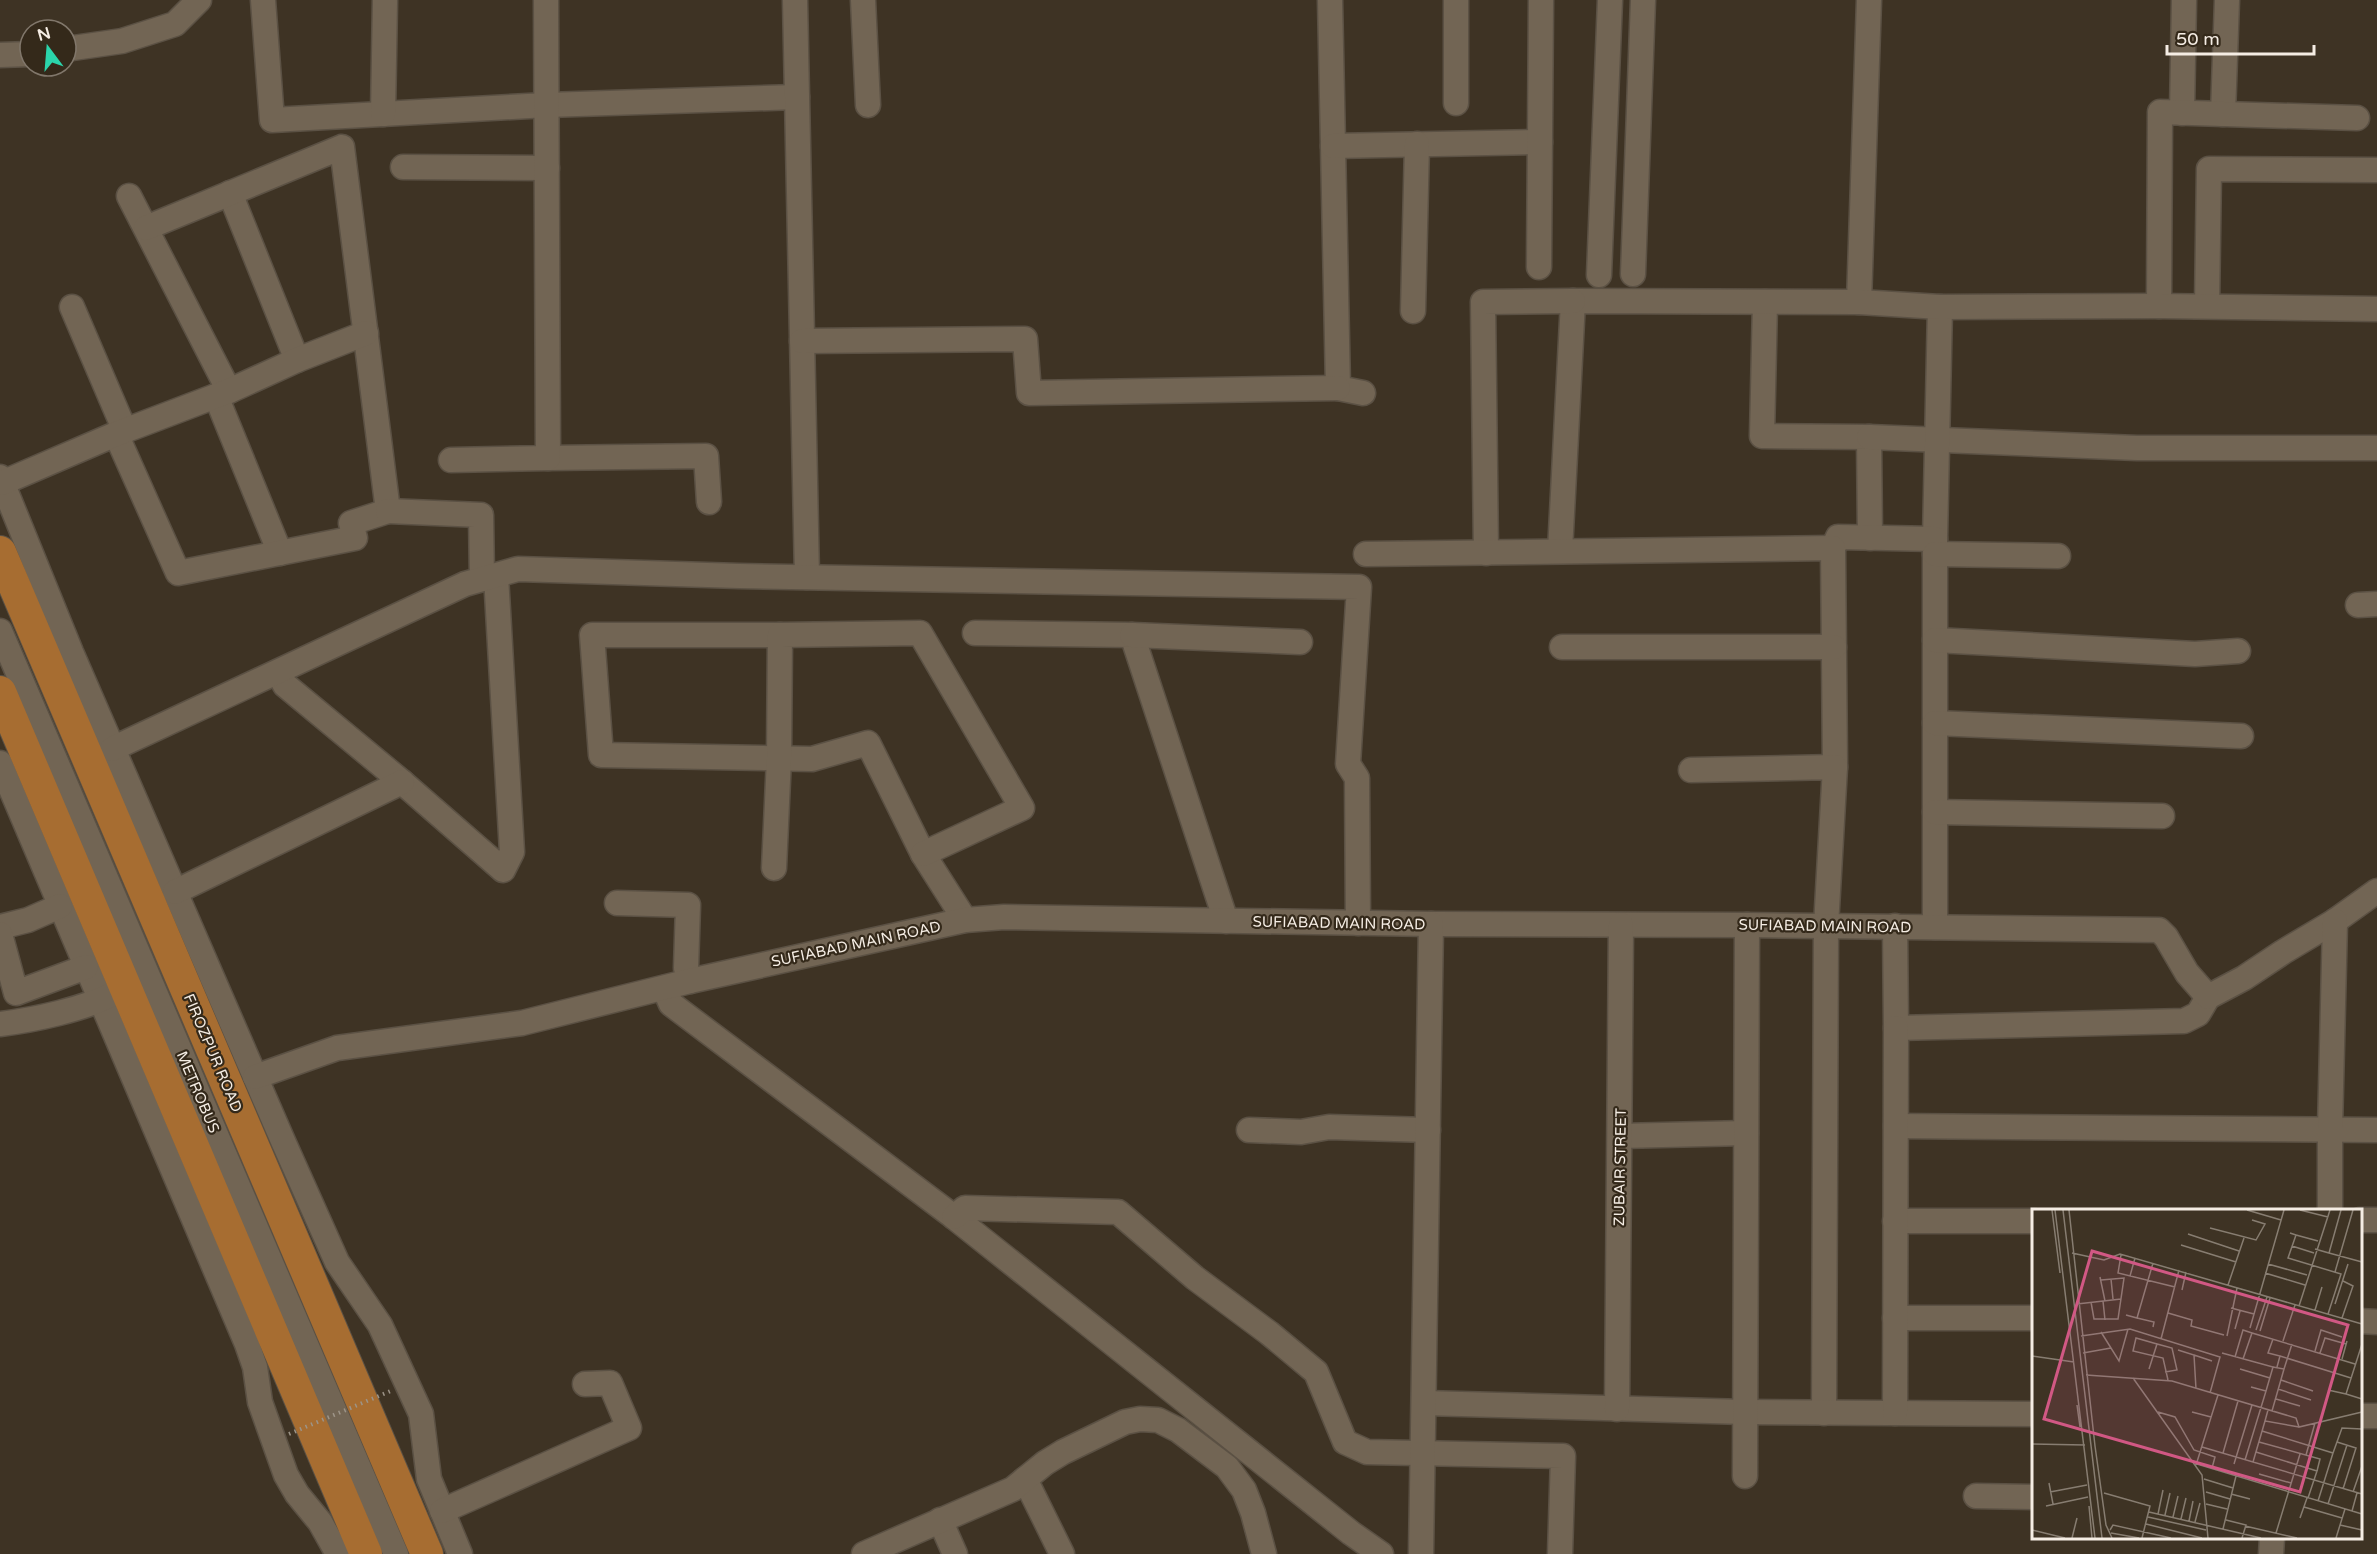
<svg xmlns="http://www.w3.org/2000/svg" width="2377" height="1554" viewBox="0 0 2377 1554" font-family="'Varela Round',sans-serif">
  <rect width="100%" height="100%" fill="#3e3324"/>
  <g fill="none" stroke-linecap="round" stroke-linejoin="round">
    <!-- minor casing -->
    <g stroke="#5b5144" stroke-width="27">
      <g id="minor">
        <path d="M263 0 272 120 547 105 797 97"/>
        <path d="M795 0 807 577"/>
        <path d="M863 0 868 105"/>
        <path d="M1330 0 1338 388 1363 393"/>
        <path d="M66 49 122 41 175 24 199 0"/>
        <path d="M0 55 30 54"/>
        <path d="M1456 103V0"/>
        <path d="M2182 113 2184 0"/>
        <path d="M383 114 385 0"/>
        <path d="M2223 114 2227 0"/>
        <path d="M1333 146 1540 142"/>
        <path d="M403 167 547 168"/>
        <path d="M230 193 297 360"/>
        <path d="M129 196 229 391"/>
        <path d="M1539 267 1541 0"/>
        <path d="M1633 274 1643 0"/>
        <path d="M1599 275 1610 0"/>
        <path d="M1765 302 1762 436 1869 437 1870 538"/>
        <path d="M1859 302 1869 0"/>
        <path d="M2159 306 2160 112 2357 118"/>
        <path d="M2207 306 2209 169 2377 170"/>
        <path d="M72 307 125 431"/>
        <path d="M1413 311 1417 144"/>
        <path d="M802 341 1025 339 1029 393 1338 388"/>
        <path d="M216 396 280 553"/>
        <path d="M116 434 178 573 355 538 351 523 388 511 342 147 146 228"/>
        <path d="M1869 437 2137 448H2377"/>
        <path d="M548 458 706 456 709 502"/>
        <path d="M451 460 548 458 546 0"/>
        <path d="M0 477 71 652 283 1141 337 1262 380 1325 421 1414 429 1479 460 1554"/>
        <path d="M2 483 116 434 229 391 297 360 366 333"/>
        <path d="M388 511 481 515 482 579"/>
        <path d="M1935 539 1940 307"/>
        <path d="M1833 548 1838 537 1935 539V927"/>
        <path d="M1560 551 1573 301 1859 302 1940 307 2159 306 2377 309"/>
        <path d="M1486 553 1483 302 1573 301"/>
        <path d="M1366 554 1833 548 1835 767"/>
        <path d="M1935 554 2058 556"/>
        <path d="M2358 605 2377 604"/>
        <path d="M0 631 396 1554"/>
        <path d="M975 633 1132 635 1226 921"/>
        <path d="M780 635H592L601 755 812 759 868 743 923 854 965 920"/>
        <path d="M1132 635 1300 642"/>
        <path d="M1935 640 2195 654 2238 651"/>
        <path d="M1562 647H1834"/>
        <path d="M278 672 285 685 402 782 503 870 512 852 496 576"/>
        <path d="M1935 723 2241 736"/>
        <path d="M112 749 465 584 518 569 739 576 1359 587 1348 764 1357 778 1358 923"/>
        <path d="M0 763 247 1344 255 1367 260 1402 286 1475 297 1494 320 1522 338 1554"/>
        <path d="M1691 770 1835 767 1826 926 1824 1413"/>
        <path d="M1935 812 2162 816"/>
        <path d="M774 868 779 758 780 635 920 633 1022 808 923 854"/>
        <path d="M175 892 402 782"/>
        <path d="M617 903 688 905 686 968 690 981"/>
        <path d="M1895 926 1896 1028 2184 1021 2198 1014 2208 997"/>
        <path d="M0 927 28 920 60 906"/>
        <path d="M0 934 16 993 86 967"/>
        <path d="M664 988 671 1004 954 1217 1351 1533 1381 1554"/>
        <path d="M0 1024C34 1020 85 1009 115 993"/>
        <path d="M255 1077 337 1048 522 1023 690 981 965 920 1004 917 1431 924 1747 925 2159 930 2166 937 2187 973 2208 997 2244 978 2283 952 2335 921 2377 891"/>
        <path d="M1896 1126 2377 1130"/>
        <path d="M1249 1130 1301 1132 1329 1127 1428 1130"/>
        <path d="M1621 1136 1746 1133"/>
        <path d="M2330 1210V1129L2335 921"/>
        <path d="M954 1217 965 1208 1118 1212 1195 1278 1269 1333 1316 1372 1345 1442 1367 1452 1563 1456 1560 1554"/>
        <path d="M2360 1220H2377"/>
        <path d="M1895 1221H2034"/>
        <path d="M1895 1318H2034"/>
        <path d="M2360 1321 2377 1322"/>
        <path d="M1424 1403 1745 1412 2034 1414"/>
        <path d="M1617 1409 1621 925"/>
        <path d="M1895 1413 1896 1028"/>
        <path d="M2360 1416H2377"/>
        <path d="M1745 1476 1747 925"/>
        <path d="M1025 1479 1062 1554"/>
        <path d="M1976 1496 2034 1497"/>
        <path d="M442 1511 629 1428 610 1383 585 1384"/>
        <path d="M940 1520 955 1554"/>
        <path d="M864 1554 1013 1489 1045 1463 1063 1452 1125 1422 1140 1419 1158 1420 1178 1430 1227 1467 1244 1490 1253 1513 1264 1554"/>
        <path d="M1421 1554 1431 924"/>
        <path d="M2271 1554 2272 1538"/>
      </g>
    </g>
    <!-- major casing -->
    <g stroke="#5b5144" stroke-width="34">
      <g id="major">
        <path d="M0 552 427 1554"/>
        <path d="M0 692 366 1554"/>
      </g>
    </g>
    <!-- minor -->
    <use href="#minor" stroke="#726554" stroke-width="24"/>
    <!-- major -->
    <use href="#major" stroke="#a76d31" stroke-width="32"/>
    <!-- path-bridge -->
    <path stroke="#9d9488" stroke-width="4" stroke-dasharray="1.5 4.5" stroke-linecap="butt" d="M289 1434 393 1390"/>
  </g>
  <g text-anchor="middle" stroke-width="4.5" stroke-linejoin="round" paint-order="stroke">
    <!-- street labels -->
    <g font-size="15" fill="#f5ede4" stroke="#34291a">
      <text transform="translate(1339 923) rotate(1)" y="5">SUFIABAD MAIN ROAD</text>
      <text transform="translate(1825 926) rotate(1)" y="5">SUFIABAD MAIN ROAD</text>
      <text transform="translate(856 944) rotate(-12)" y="5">SUFIABAD MAIN ROAD</text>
      <text transform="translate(213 1053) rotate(67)" y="5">FIROZPUR ROAD</text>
      <text transform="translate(198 1092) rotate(67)" y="5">METROBUS</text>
      <text transform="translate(1620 1167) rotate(-89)" y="5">ZUBAIR STREET</text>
    </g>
  </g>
  <!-- overview -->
  <g transform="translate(2032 1209)">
    <rect width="330" height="330" fill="#3e3324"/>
    <path fill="none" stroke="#877d71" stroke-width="1.5" d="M20 1 28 64M23 1 63 329M31 1 70 329M37 1 63 237 74 316 80 329M215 1 249 11M268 1 296 8M178 19 224 31 233 15 220 11M258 24 264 26 256 49 309 65 296 105M156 25 207 42M264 26 286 32M149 36 204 53M260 37 282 44M283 40 297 44 309 1M40 44 72 51 88 45 330 115M297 44 330 53M89 46 86 64 143 78M236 55 275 66M303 63 321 1M233 64 273 76M98 67 103 49M68 68 73 92M79 70 81 90M196 76 212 29M150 81 154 63M71 92 73 111M59 93 62 110H86L92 69 69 71M45 95 89 90M303 95 316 55M267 97 298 1M199 99 222 105M283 101 290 78M136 104 160 111 159 117 192 126M94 106 105 109 121 54M105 109 122 113 121 118M310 109 321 77 311 72M218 119 252 1M203 120 208 102M224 121 235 88M228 122 238 89M69 123 87 152 96 120M49 127 98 120 188 148 178 184M195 127 205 79M129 130 147 61M241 130 236 144 248 147 245 158M251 132 263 96M125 135 104 129 101 142 131 149 136 171M330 135 314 185 330 190M146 141 162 146 164 180M283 142 289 121 310 128M51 144 79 139M190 144 241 158 234 182M288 144 293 129 314 135M162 146 180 152M0 147 42 153M248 147 319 169M203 148 211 121 220 124M211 150 220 124 323 155M310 150 315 132M117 160 125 135 140 139 145 161 133 163M208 160 238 169M252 160 260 135M54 166 140 172 264 209 267 218 330 203M101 169 170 266 176 329M249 171 281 182M246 180 279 191M296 181 314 185M244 190 268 197M45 196 48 218M236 201 233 212 267 218M240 202 252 160 241 158M126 203 143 208 162 241 183 248 180 259M160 203 179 208M230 222 301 244 310 219 330 220M227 233 288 250 285 262M305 233 324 239 311 280M0 235 53 236M170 238 330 285M224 243 285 262 276 289M191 244 206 192M274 246 283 214M213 251 234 182 219 178M221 253 233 212M165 255 330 305M202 255 220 196M164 256 186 186M227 265 259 274M172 270 201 279M17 274 21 295M18 283 55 276M174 283 198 290M321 283 330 257M72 284 118 297 110 329M199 285 218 290M286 292 301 244M174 295 195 300M296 295 315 236M14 297 56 288M57 297 60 329M272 298 310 309M320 302 325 284M117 303 229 329M126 305 131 281M133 306 138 284M116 308 174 321M141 308 146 287M268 309 275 289M149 310 154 289M194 311 214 316 210 329M157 312 161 292M163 313 168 294M114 315 170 329M308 316 330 321M213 317 265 329M191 320 204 267M0 321 33 329M78 321 81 316 139 329M79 324 107 329M244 324 268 245M40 329 45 309M304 329 313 300"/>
    <path fill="#d15884" fill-opacity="0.15" stroke="#d15884" stroke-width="3" d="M60 42 316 116 268 283 12 210Z"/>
    <rect width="330" height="330" fill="none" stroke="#f5ede4" stroke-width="3"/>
  </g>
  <!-- north arrow -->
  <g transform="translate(48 48) rotate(344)"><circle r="28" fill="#34291a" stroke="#81776b" stroke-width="1.5"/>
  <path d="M0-4.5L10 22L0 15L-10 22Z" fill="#2bd5ac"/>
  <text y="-9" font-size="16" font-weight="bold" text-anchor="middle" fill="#f5ede4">N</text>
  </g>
  <!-- scale -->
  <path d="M2167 45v9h147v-9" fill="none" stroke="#f5ede4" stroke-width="3"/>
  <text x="2176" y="45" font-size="18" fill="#f5ede4" stroke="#34291a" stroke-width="4.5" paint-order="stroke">50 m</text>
</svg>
